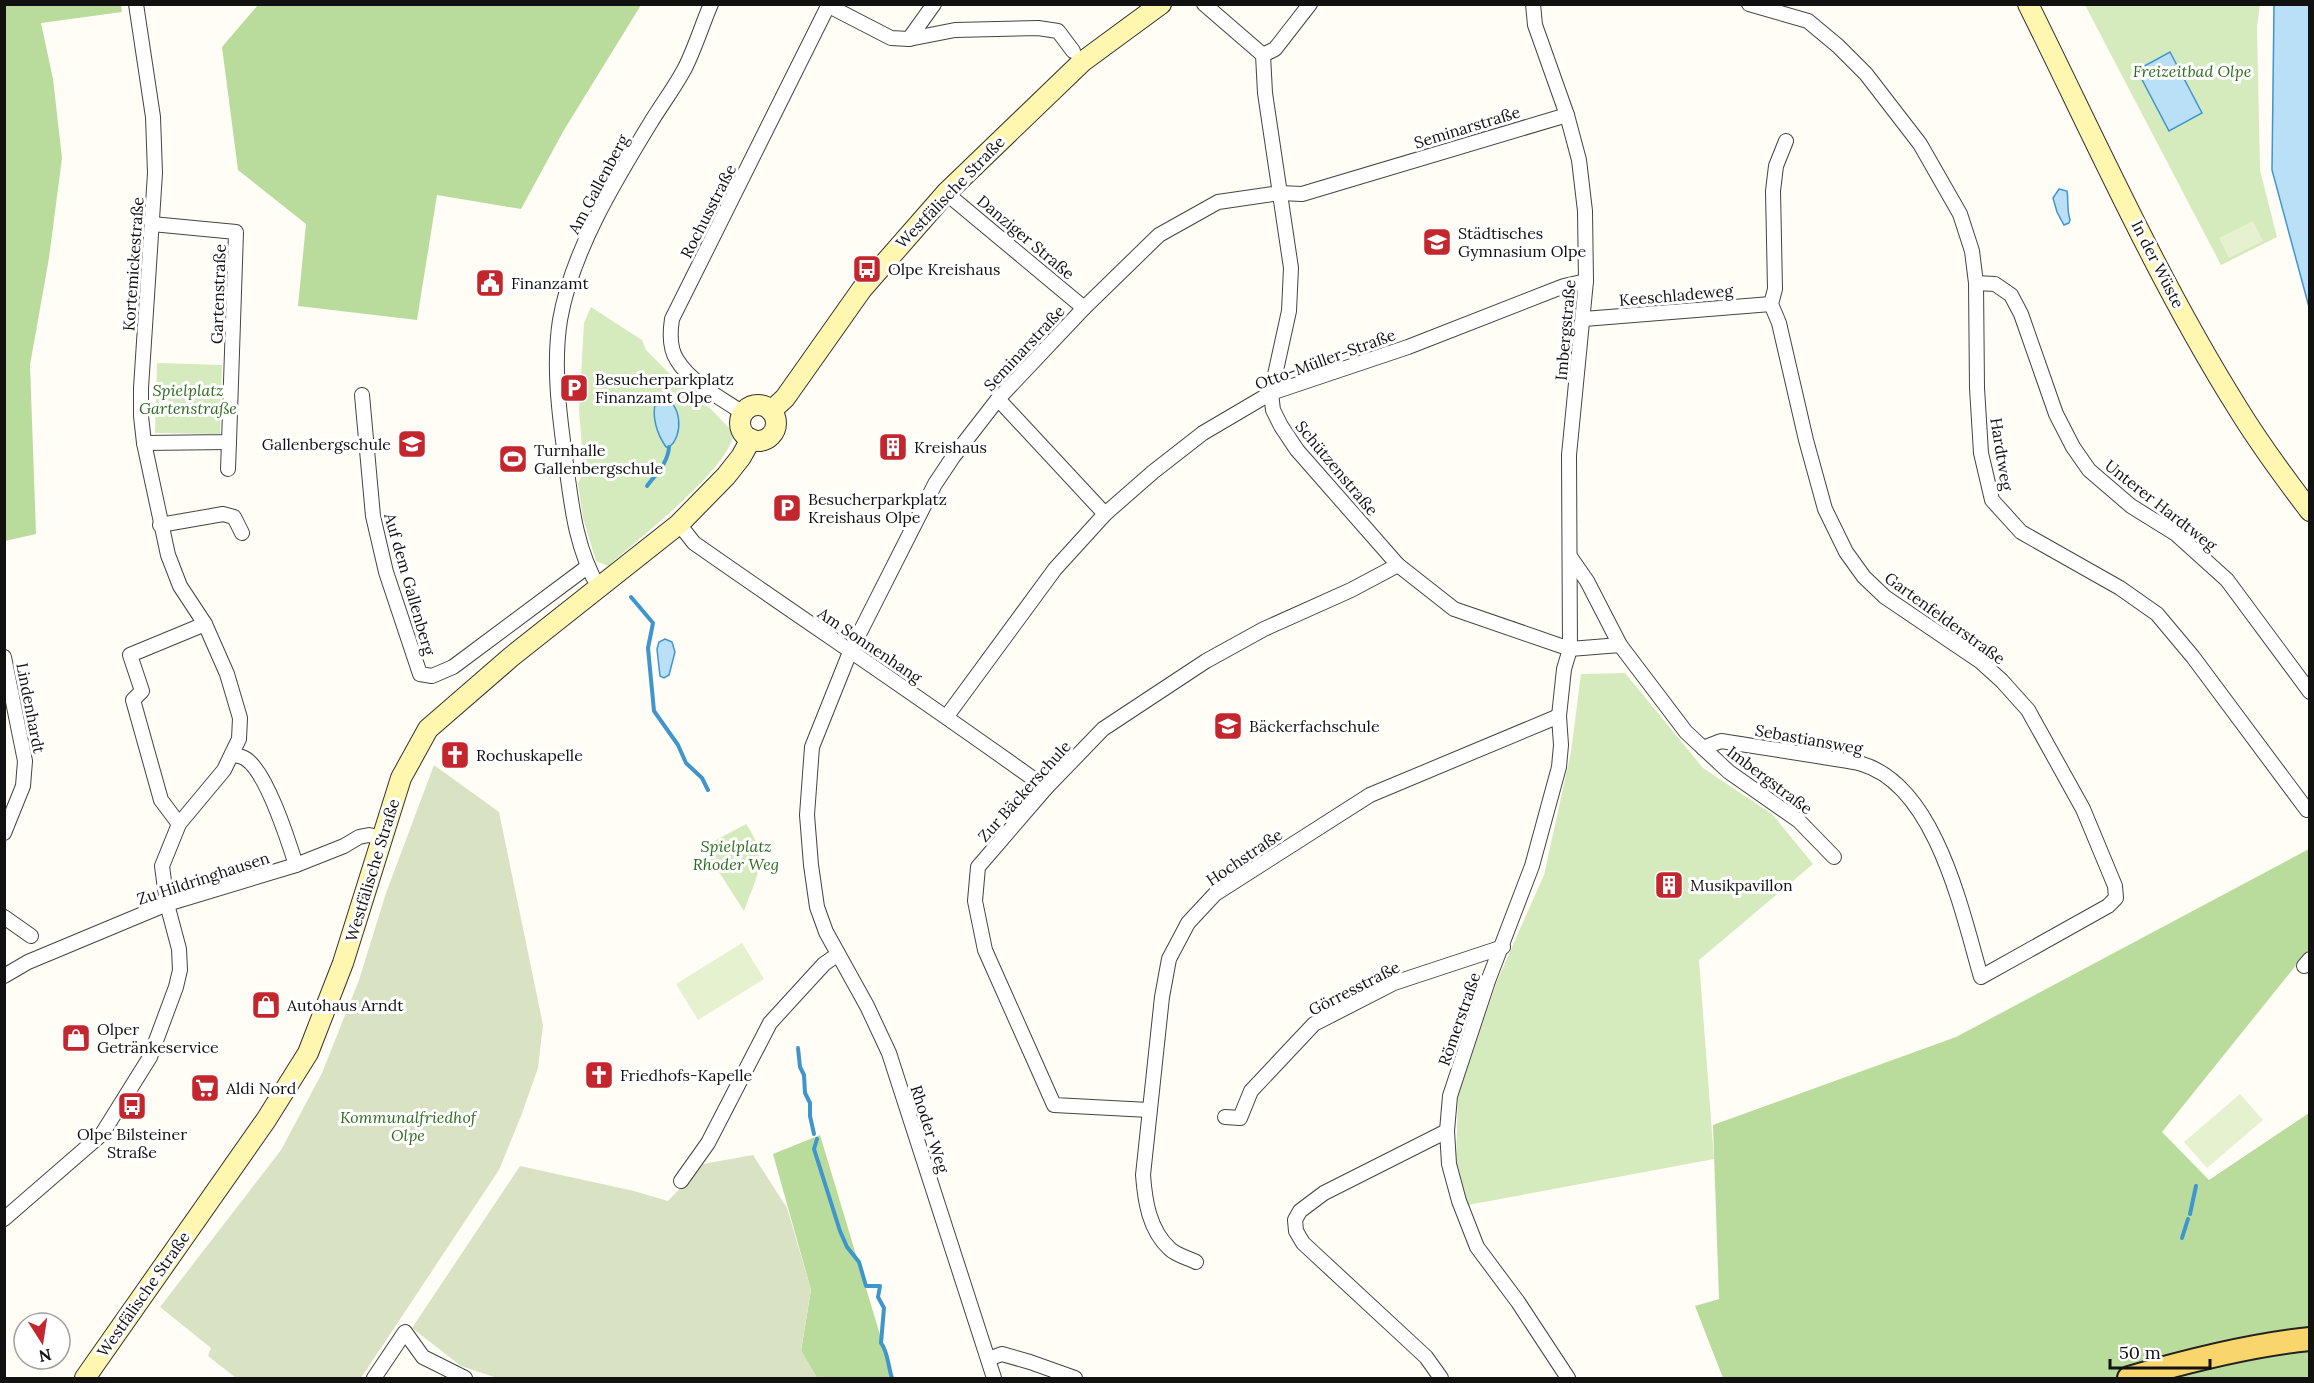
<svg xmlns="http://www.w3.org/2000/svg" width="2314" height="1383" viewBox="0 0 2314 1383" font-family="Lora,serif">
  <rect width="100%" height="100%" fill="#fffdf5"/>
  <!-- green -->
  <g fill="#d5ebbd">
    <path d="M2085 5H2260L2257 26 2260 170 2277 237 2221 265Z"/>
    <path d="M591 307 642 340 646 350 691 395 711 409 729 428 733 436C727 470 636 541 608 566L596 561 583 518 578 484 584 470 579 411 584 323Z"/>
    <path d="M157 363 222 365 220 434 155 433Z"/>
    <path d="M1625 673 1703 768 1772 814 1813 864 1699 960 1714 1159 1468 1205 1456 1162 1458 1095 1497 981 1544 875 1571 752 1581 674Z"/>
    <path d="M746 824C770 858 757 875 744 911L703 847Z"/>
  </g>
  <!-- forest -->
  <g fill="#b9dc9c">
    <path d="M5 4 121 5 122 12 41 23 53 79 62 158 49 258 30 365 36 534 5 541Z"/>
    <path d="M258 5V4L641 5 564 130 521 209 437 195 417 320 298 306 306 224 238 170 222 47Z"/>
    <path d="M2309 849V949L2162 1132 2209 1180 2309 1113V1378H1723L1695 1306 1719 1299 1713 1125 1956 1037Z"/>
    <path d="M820 1135 893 1378H817L801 1351 811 1290 773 1154Z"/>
  </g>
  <!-- cemetery -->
  <g fill="#d9e3c4">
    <path d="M434 765 499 812 543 1025 538 1068 521 1116 499 1170 361 1378H236L208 1356 211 1348 160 1307 281 1150 322 1073 359 980 386 893Z"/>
    <path d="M753 1155 787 1208 811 1290 801 1350 817 1378H497L461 1366 412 1328 520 1166 634 1191 668 1201 703 1164Z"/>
  </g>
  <!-- pitch -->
  <g fill="#e6f2cf">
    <path d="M2253 221 2263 241 2229 258 2219 238Z"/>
    <path d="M742 943 764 979 698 1020 676 984Z"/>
    <path d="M2240 1094 2263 1120 2207 1168 2184 1142Z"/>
  </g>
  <!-- water -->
  <g fill="#b9e0f7" stroke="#3f96cf" stroke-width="1.5">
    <path d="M2274 5H2309V307L2272 170Z"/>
    <path d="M2170 52 2202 113 2169 131 2137 70Z"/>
    <path d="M2059 189 2067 191C2069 202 2066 207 2070 220L2069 223 2064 225 2057 212 2053 198Z"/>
    <path d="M662 397C682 402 684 436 669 447H666C657 434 651 416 656 401Z"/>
    <path d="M665 639 672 642 675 652 669 675 664 678 660 676 657 649 659 642Z"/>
  </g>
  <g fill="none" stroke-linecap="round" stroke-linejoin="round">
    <!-- stream -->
    <g stroke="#3f96cf" stroke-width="4">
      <path d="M647 486C656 474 668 463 669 447"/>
      <path d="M631 597 653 623 648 648 654 711 678 745 686 763 702 778 708 790"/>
      <path d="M798 1048 800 1067 804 1075 805 1093 810 1103V1116L814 1134"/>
      <path d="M817 1139 814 1149 840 1231 847 1247 859 1262 866 1286H880L878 1297 884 1308 881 1343C888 1351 888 1367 892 1378"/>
      <path d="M2190 1214 2196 1186"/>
      <path d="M2182 1238 2188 1219"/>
    </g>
    <!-- street casing -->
    <g stroke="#444" stroke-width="16">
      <g id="street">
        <path d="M1204 4 1263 55 1265 93 1291 268 1289 311 1271 393 1273 410 1281 426 1297 450 1398 565 1454 609 1570 649 1620 645 1686 732 1729 772 1799 821 1834 857"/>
        <path d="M1533 4 1535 25 1567 115 1579 160 1585 211 1586 281 1569 455 1570 649 1564 669 1559 716 1561 745 1559 767 1532 866 1488 981 1450 1096 1447 1131 1449 1164 1459 1201 1477 1247 1518 1302 1568 1378"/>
        <path d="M1749 4 1808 21 1838 46 1866 74 1920 144 1960 214 1972 251 1976 283 1977 388 1981 453 1992 500 2021 532 2120 588 2157 614 2193 657 2307 810"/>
        <path d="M829 6 891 38 909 39 955 30 1038 28 1058 31 1073 51"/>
        <path d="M909 39 934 4"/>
        <path d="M1263 55 1275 49 1310 4"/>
        <path d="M946 193 1084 308"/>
        <path d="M1976 283 1995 284 2011 295 2021 314 2056 414 2073 447 2089 470 2131 506 2176 534 2227 580 2310 692"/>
        <path d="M1584 319 1771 304"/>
        <path d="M362 395 373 516 386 572 420 674 432 676 453 667 583 570H588"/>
        <path d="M998 399 1105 514"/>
        <path d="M743 413C721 398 691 383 677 360 669 348 670 332 672 319L829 4"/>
        <path d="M144 443 229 442 236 232 152 224"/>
        <path d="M228 469 229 442"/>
        <path d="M679 524 694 543C811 625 930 704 1046 788"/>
        <path d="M160 525 223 514 234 517 242 533"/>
        <path d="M1571 558 1587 581 1620 645"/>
        <path d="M599 588C575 548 571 501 565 456 559 412 553 365 560 320 572 251 615 181 651 122 662 104 675 87 685 68 695 48 702 25 711 4"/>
        <path d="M4 657 25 761 23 786 4 833"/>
        <path d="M947 716 1055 569 1105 514 1153 472 1203 433 1271 393 1408 347 1564 286 1586 281"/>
        <path d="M1703 748 1721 741C1753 746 1785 751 1817 756 1831 759 1848 760 1862 764 1936 786 1962 912 1981 977L2108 906 2116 898 2115 886 2083 809 2028 710 2002 681 1981 662 1885 597 1864 577 1846 552 1825 509 1806 440 1779 323 1771 304 1775 289 1773 191 1776 166 1786 141"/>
        <path d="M232 754C236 756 242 756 246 759 267 773 288 840 296 865"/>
        <path d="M179 824 161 800 133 700 142 691 130 655 205 624"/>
        <path d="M4 917 31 936"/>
        <path d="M2304 966 2310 959"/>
        <path d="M4 976 28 962 167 904 296 865 344 846 359 837 369 835 381 838"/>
        <path d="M1149 1110 1054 1105 985 950 975 901 978 867 1046 788 1103 729 1206 661 1264 629 1351 590 1398 565"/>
        <path d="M1225 1117 1240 1118 1251 1091 1314 1024 1394 983 1503 947"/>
        <path d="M681 1181 708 1143 770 1023 824 964 837 955"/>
        <path d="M4 1219 102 1134 150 1057 176 987 180 970 179 949 167 904 162 866 179 824 224 770 239 739 240 718 227 674 205 624 180 586 168 555 144 443 141 416V388L155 173 153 117 136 4"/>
        <path d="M1196 1262C1188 1258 1176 1255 1170 1249 1149 1230 1145 1201 1143 1175L1162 997 1169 959 1188 923 1215 894 1370 795 1559 716"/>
        <path d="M988 1359 1002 1354 1030 1362 1075 1378"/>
        <path d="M374 1378 405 1332 423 1357 465 1378"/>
        <path d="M994 1378 889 1053 867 1006 826 932 817 907 811 865 807 815 812 747 850 652 935 484 953 457 998 399 1084 308 1159 235 1218 202 1280 193 1302 194 1567 115"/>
        <path d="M1441 1378 1426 1357 1303 1243 1296 1231 1295 1220 1300 1211 1324 1193 1447 1131"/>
      </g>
    </g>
    <!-- secondary casing -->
    <g stroke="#333" stroke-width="22">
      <g id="secondary">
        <path d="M2028 4C2095 139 2157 279 2237 407 2259 443 2284 477 2310 511"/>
        <circle cx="758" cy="423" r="18"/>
        <path d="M771 411 785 398 862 289 946 193 1082 62 1161 4"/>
        <path d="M85 1378 266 1120 308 1053 343 963 401 778 428 729 511 657 679 524 726 476 741 457 751 439"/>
      </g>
    </g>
    <!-- primary casing -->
    <g stroke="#222" stroke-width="26">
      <path id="primary" d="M2129 1378C2187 1361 2249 1345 2310 1339"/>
    </g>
    <!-- street -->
    <use href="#street" stroke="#fff" stroke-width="14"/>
    <!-- secondary -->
    <use href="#secondary" stroke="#fff6b0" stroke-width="20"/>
    <!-- primary -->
    <use href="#primary" stroke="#f9d66b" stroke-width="22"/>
  </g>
  <!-- icons -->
  <defs>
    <g id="school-square" transform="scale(1.5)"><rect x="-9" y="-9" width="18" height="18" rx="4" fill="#c4262e" stroke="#fff"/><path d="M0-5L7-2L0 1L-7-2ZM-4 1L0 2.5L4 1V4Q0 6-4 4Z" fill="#fff"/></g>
    <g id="bus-square" transform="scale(1.5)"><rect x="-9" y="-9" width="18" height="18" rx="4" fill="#c4262e" stroke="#fff"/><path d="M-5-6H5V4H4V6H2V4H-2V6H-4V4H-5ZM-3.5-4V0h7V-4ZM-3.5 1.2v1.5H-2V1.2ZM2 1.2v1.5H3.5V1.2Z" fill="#fff"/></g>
    <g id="civic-square" transform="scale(1.5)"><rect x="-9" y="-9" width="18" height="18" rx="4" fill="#c4262e" stroke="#fff"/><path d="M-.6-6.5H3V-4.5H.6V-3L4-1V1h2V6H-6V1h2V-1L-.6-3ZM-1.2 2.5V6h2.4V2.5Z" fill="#fff"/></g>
    <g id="parking-square" transform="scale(1.5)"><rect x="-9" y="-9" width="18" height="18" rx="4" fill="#c4262e" stroke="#fff"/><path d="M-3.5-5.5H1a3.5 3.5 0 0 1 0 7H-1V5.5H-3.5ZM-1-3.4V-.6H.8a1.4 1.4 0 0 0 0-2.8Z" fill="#fff"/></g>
    <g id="building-square" transform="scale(1.5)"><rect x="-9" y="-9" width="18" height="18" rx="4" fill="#c4262e" stroke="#fff"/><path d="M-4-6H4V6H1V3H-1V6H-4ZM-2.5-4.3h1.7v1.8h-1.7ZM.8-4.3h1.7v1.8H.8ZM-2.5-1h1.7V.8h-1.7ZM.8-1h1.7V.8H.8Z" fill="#fff"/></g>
    <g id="stadium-square" transform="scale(1.5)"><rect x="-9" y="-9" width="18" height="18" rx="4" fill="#c4262e" stroke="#fff"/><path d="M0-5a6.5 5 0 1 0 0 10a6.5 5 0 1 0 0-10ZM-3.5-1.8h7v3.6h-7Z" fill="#fff"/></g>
    <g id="church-square" transform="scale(1.5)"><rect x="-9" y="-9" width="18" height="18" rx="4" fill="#c4262e" stroke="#fff"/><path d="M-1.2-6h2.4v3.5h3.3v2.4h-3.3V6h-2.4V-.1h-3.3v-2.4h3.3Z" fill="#fff"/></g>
    <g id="shop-square" transform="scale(1.5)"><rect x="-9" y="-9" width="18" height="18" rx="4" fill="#c4262e" stroke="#fff"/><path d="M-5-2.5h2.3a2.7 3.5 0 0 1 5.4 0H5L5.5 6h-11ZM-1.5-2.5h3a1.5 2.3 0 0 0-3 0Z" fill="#fff"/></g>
    <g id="supermarket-square" transform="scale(1.5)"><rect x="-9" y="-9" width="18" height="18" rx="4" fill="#c4262e" stroke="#fff"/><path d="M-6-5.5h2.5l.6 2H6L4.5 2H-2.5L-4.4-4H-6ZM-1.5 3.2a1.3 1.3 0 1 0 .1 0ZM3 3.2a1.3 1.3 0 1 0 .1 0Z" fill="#fff"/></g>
  </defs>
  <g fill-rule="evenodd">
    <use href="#school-square" x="1437" y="242"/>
    <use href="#bus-square" x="867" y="269"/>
    <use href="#civic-square" x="490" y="283"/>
    <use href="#parking-square" x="574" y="388"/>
    <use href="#school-square" x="412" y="444"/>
    <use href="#building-square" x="893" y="447"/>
    <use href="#stadium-square" x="513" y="459"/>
    <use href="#parking-square" x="787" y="508"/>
    <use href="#school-square" x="1228" y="726"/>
    <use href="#church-square" x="455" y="755"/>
    <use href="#building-square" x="1669" y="885"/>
    <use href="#shop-square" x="266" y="1005"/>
    <use href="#shop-square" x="76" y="1038"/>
    <use href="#church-square" x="599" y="1075"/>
    <use href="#supermarket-square" x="205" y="1088"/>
    <use href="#bus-square" x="132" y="1106"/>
  </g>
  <g text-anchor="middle" stroke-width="6" stroke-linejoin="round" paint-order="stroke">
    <!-- park labels -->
    <g font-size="16" font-style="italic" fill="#2f6b1f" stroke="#fff">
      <text x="2192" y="77">Freizeitbad Olpe</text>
      <text x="188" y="396">Spielplatz<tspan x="188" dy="18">Gartenstraße</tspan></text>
      <text x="736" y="852">Spielplatz<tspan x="736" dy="18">Rhoder Weg</tspan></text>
      <text x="408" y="1123">Kommunalfriedhof<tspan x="408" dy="18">Olpe</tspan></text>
    </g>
    <!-- street labels -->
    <g font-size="16" fill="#111" stroke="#fff">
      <text transform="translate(1467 127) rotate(-17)" y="6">Seminarstraße</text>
      <text transform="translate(598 184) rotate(-62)" y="6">Am Gallenberg</text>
      <text transform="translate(950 192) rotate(-46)" y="6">Westfälische Straße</text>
      <text transform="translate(708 211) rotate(-63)" y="6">Rochusstraße</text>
      <text transform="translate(1026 237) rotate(40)" y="6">Danziger Straße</text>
      <text transform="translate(133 264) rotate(-86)" y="6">Kortemickestraße</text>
      <text transform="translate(2158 264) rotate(63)" y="6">In der Wüste</text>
      <text transform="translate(218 294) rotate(-88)" y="6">Gartenstraße</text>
      <text transform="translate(1676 295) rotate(-5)" y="6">Keeschladeweg</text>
      <text transform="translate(1565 330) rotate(-85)" y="6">Imbergstraße</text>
      <text transform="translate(1024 348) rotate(-47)" y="6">Seminarstraße</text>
      <text transform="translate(1325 359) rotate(-20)" y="6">Otto-Müller-Straße</text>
      <text transform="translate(2002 454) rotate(81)" y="6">Hardtweg</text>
      <text transform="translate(1337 468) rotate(50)" y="6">Schützenstraße</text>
      <text transform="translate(2161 505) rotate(38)" y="6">Unterer Hardtweg</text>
      <text transform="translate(410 584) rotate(74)" y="6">Auf dem Gallenberg</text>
      <text transform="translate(1945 618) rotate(36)" y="6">Gartenfelderstraße</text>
      <text transform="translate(870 645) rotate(34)" y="6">Am Sonnenhang</text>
      <text transform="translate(31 708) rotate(79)" y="6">Lindenhardt</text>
      <text transform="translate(1809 739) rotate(10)" y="6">Sebastiansweg</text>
      <text transform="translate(1770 780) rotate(37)" y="6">Imbergstraße</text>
      <text transform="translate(1024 791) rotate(-48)" y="6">Zur Bäckerschule</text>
      <text transform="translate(1244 857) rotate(-34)" y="6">Hochstraße</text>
      <text transform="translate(372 870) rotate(-73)" y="6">Westfälische Straße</text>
      <text transform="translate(203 878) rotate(-18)" y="6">Zu Hildringhausen</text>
      <text transform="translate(1354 988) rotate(-27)" y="6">Görresstraße</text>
      <text transform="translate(1459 1019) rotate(-71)" y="6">Römerstraße</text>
      <text transform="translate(930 1129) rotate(72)" y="6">Rhoder Weg</text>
      <text transform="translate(143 1294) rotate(-55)" y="6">Westfälische Straße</text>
    </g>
    <!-- poi labels -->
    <g font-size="16" fill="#111" stroke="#fff" text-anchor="start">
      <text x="1458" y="239">Städtisches<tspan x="1458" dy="18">Gymnasium Olpe</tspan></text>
      <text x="888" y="275">Olpe Kreishaus</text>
      <text x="511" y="289">Finanzamt</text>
      <text x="595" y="385">Besucherparkplatz<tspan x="595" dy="18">Finanzamt Olpe</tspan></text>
      <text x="391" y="450" text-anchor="end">Gallenbergschule</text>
      <text x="914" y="453">Kreishaus</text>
      <text x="534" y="456">Turnhalle<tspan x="534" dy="18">Gallenbergschule</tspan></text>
      <text x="808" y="505">Besucherparkplatz<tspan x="808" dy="18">Kreishaus Olpe</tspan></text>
      <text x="1249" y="732">Bäckerfachschule</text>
      <text x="476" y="761">Rochuskapelle</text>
      <text x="1690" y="891">Musikpavillon</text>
      <text x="287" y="1011">Autohaus Arndt</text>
      <text x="97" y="1035">Olper<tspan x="97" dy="18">Getränkeservice</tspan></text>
      <text x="620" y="1081">Friedhofs-Kapelle</text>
      <text x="226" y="1094">Aldi Nord</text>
      <text x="132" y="1140" text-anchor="middle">Olpe Bilsteiner<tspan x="132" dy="18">Straße</tspan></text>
    </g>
  </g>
  <!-- border -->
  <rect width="2314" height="1383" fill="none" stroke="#111111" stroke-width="12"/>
  <!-- north arrow -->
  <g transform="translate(42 1341) rotate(168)"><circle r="28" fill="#ffffff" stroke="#a0a0a0" stroke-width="1.5"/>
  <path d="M0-4.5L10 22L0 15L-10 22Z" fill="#c4262e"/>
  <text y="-9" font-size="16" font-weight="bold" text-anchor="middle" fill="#111111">N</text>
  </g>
  <!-- scale -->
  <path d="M2110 1359v9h100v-9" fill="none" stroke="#111111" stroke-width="3"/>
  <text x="2119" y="1359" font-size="18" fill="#111111" stroke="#ffffff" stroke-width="4.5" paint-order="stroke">50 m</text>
</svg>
